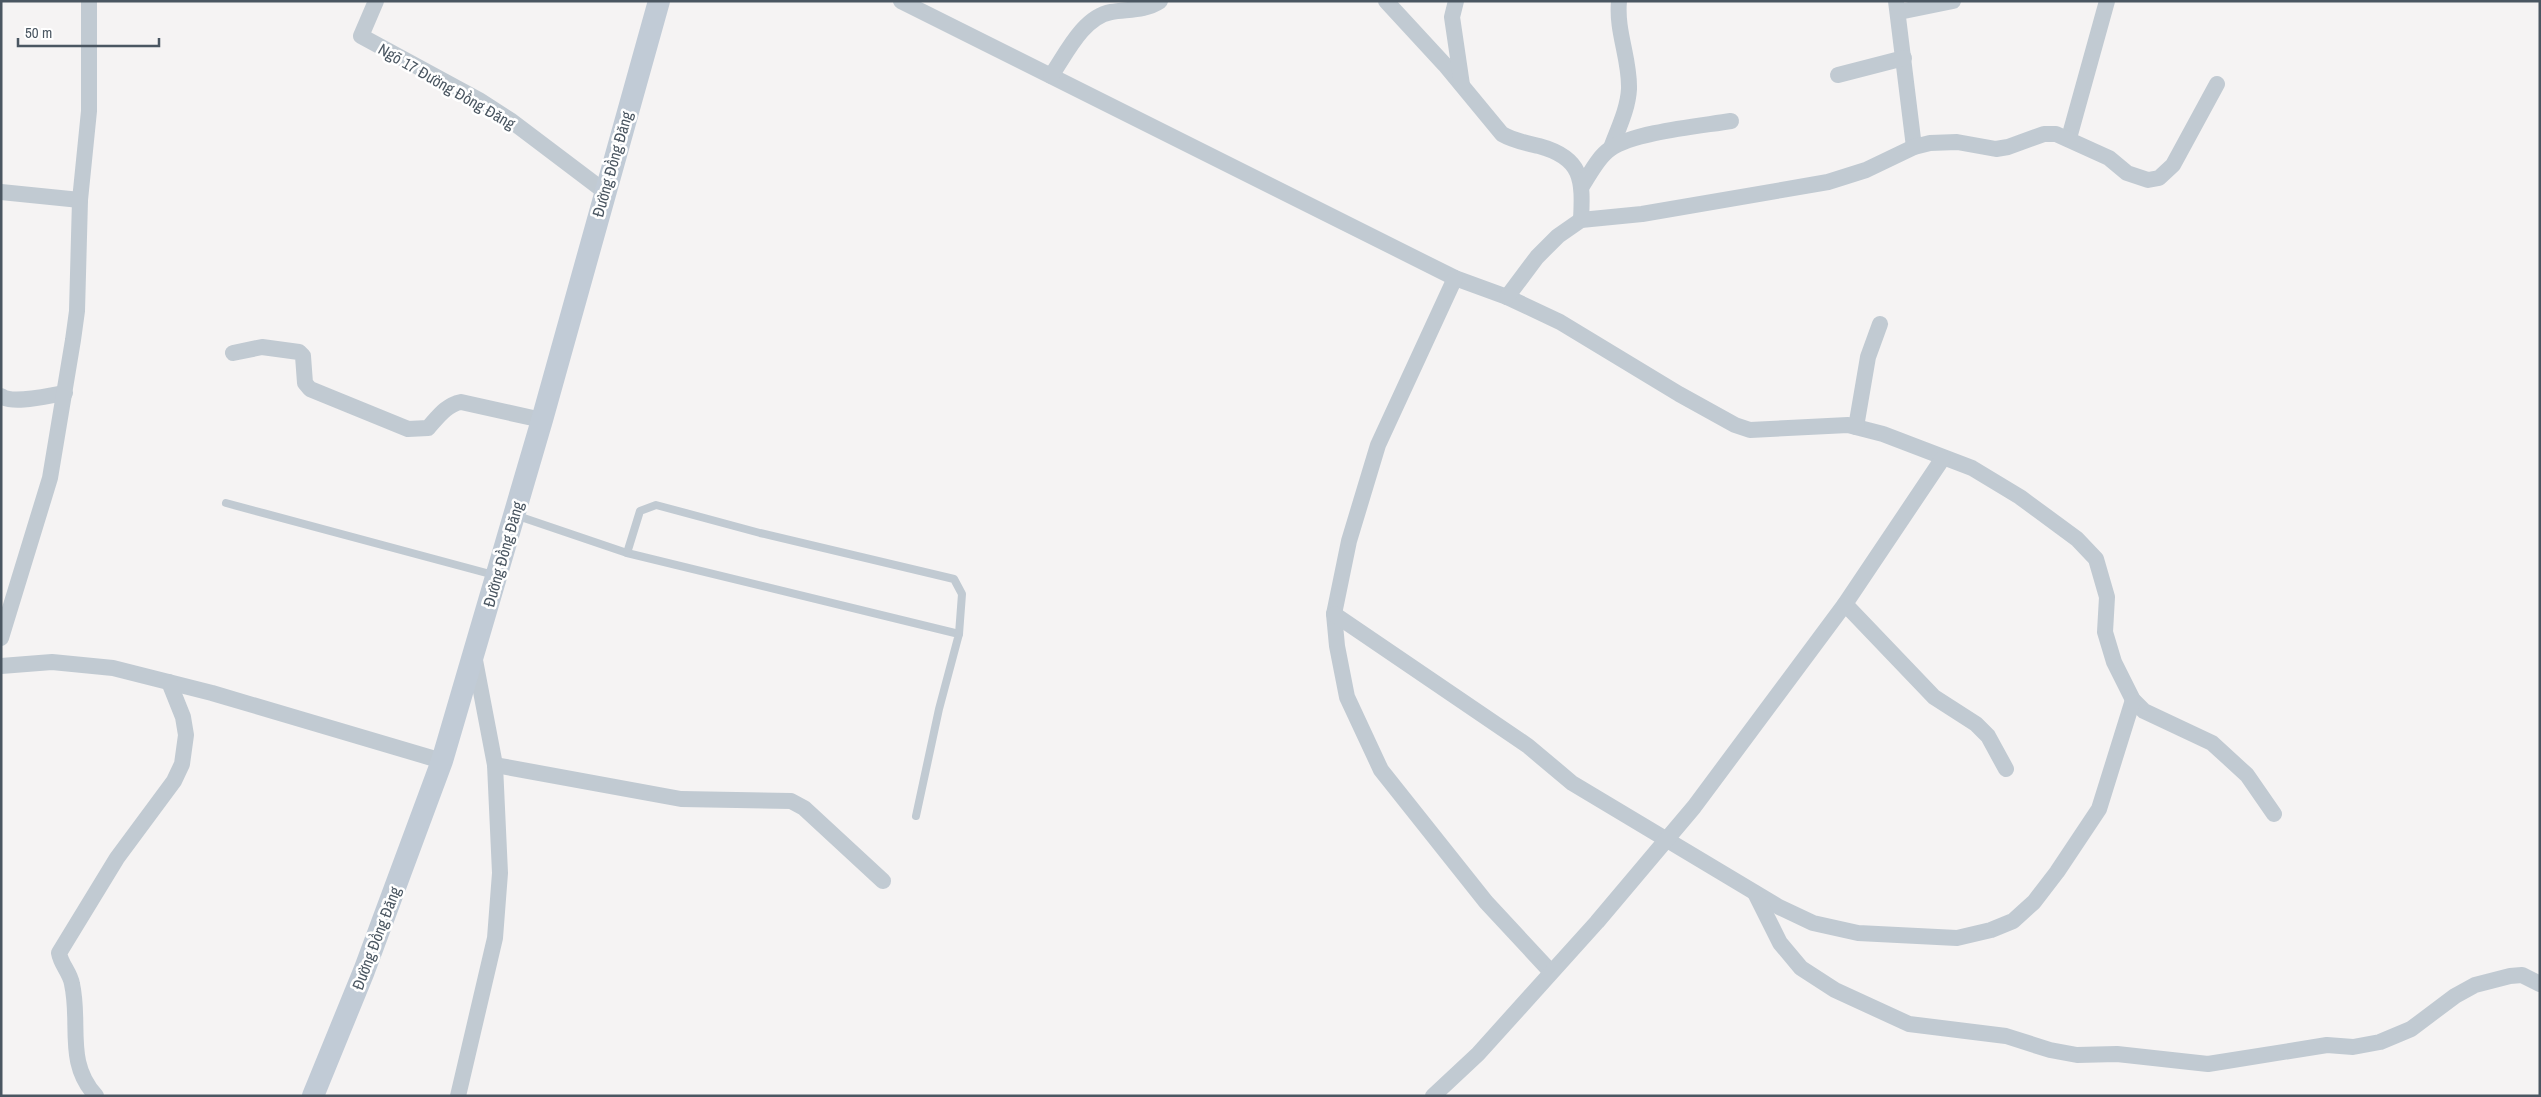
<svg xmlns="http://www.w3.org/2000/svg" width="2541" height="1097" viewBox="0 0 2541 1097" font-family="'Archivo Narrow',sans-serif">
  <rect width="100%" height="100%" fill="#f5f3f3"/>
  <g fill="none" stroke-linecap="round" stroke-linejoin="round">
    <!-- service -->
    <g stroke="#c1cad2" stroke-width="8">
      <path d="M226 503 494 575"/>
      <path d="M515 515 627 553 959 634 939 709 916 816"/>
      <path d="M627 553 640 511 656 505 760 533 954 579 962 594 959 634"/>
    </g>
    <!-- minor -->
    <g stroke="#c1cad2" stroke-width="16">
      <path d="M376 1 361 36 479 100 510 120 604 191"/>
      <path d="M901 1 1455 278 1507 297 1560 322 1679 394 1735 425 1750 430 1848 425 1883 434 1972 468 2020 497 2077 539 2096 559 2107 597 2105 632 2114 662 2133 700 2144 711 2212 743 2247 775 2274 814"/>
      <path d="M1386 1 1445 65 1502 134C1514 141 1526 143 1539 146 1583 158 1583 180 1581 220"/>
      <path d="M1456 1 1452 17 1462 85"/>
      <path d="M1896 1 1914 147"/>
      <path d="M1899 12 1953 1"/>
      <path d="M1838 75 1904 58"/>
      <path d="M1051 76C1066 54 1083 17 1111 12 1128 9 1145 11 1160 1"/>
      <path d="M2069 138 2107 1"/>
      <path d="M1611 148C1618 129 1628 109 1629 89 1630 59 1616 32 1619 1"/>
      <path d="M1582 186C1590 174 1598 157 1610 149 1634 132 1701 126 1731 121"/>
      <path d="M1 192 80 200"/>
      <path d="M1455 278 1378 445 1349 541 1334 614 1337 646 1347 697 1381 770 1486 902 1551 972"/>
      <path d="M1507 297 1537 257 1558 236 1581 220 1642 214 1828 182 1866 170 1914 147 1930 143 1957 142 1996 149 2008 147 2044 134H2056L2109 158 2127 173 2148 180 2159 178 2173 165 2217 84"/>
      <path d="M233 353 262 347 299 352 303 356 305 383 310 389 408 429 428 428C438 417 446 405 461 402L542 420"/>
      <path d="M1 396C13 405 50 395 65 393"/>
      <path d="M1856 427 1868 357 1880 324"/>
      <path d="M1845 604 1934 697 1976 724 1988 736 2006 769"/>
      <path d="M1334 614 1528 746 1572 783 1779 907 1813 923 1858 933 1957 938 1991 930 2013 921 2034 902 2057 872 2099 809 2133 700"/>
      <path d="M1 638 50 478 73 340 77 311 80 200 89 111V1"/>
      <path d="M1 666 52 662 113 668 212 693 442 761"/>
      <path d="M495 765 681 799 791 801 804 808 883 881"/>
      <path d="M1755 893 1780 943 1801 968 1835 990 1909 1024 2006 1036 2050 1050 2077 1055 2117 1054 2208 1064 2327 1045 2353 1047 2380 1042 2411 1029 2455 996 2475 985 2510 976 2522 975 2540 984"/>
      <path d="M96 1096C65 1062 81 1025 72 984 70 972 61 965 59 953L117 858 174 781 182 764 186 735 183 717 169 682"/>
      <path d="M458 1096 495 938 500 873 495 765 474 655"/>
      <path d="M1433 1096 1478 1054 1597 922 1694 807 1845 604 1943 458"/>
    </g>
    <!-- secondary -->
    <path stroke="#c1cbd6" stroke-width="22" d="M313 1096 364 971 442 761 542 420 659 1"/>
  </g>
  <g text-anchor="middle" stroke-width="5" stroke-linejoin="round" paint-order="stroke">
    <!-- street labels -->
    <g font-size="16" fill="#4a5661" stroke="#fff">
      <text transform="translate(447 86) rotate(30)" y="6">Ngõ 17 Đường Đồng Đăng</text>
      <text transform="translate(612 164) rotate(-74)" y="6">Đường Đồng Đăng</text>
      <text transform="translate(503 554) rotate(-74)" y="6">Đường Đồng Đăng</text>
      <text transform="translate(376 938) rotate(-69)" y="6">Đường Đồng Đăng</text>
    </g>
  </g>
  <!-- border -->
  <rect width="2541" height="1097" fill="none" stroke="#4a5661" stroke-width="5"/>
  <!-- scale -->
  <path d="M18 38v8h141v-8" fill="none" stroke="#4a5661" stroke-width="2.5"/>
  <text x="25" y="38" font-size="15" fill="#4a5661" stroke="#ffffff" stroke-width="4" paint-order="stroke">50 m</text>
</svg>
